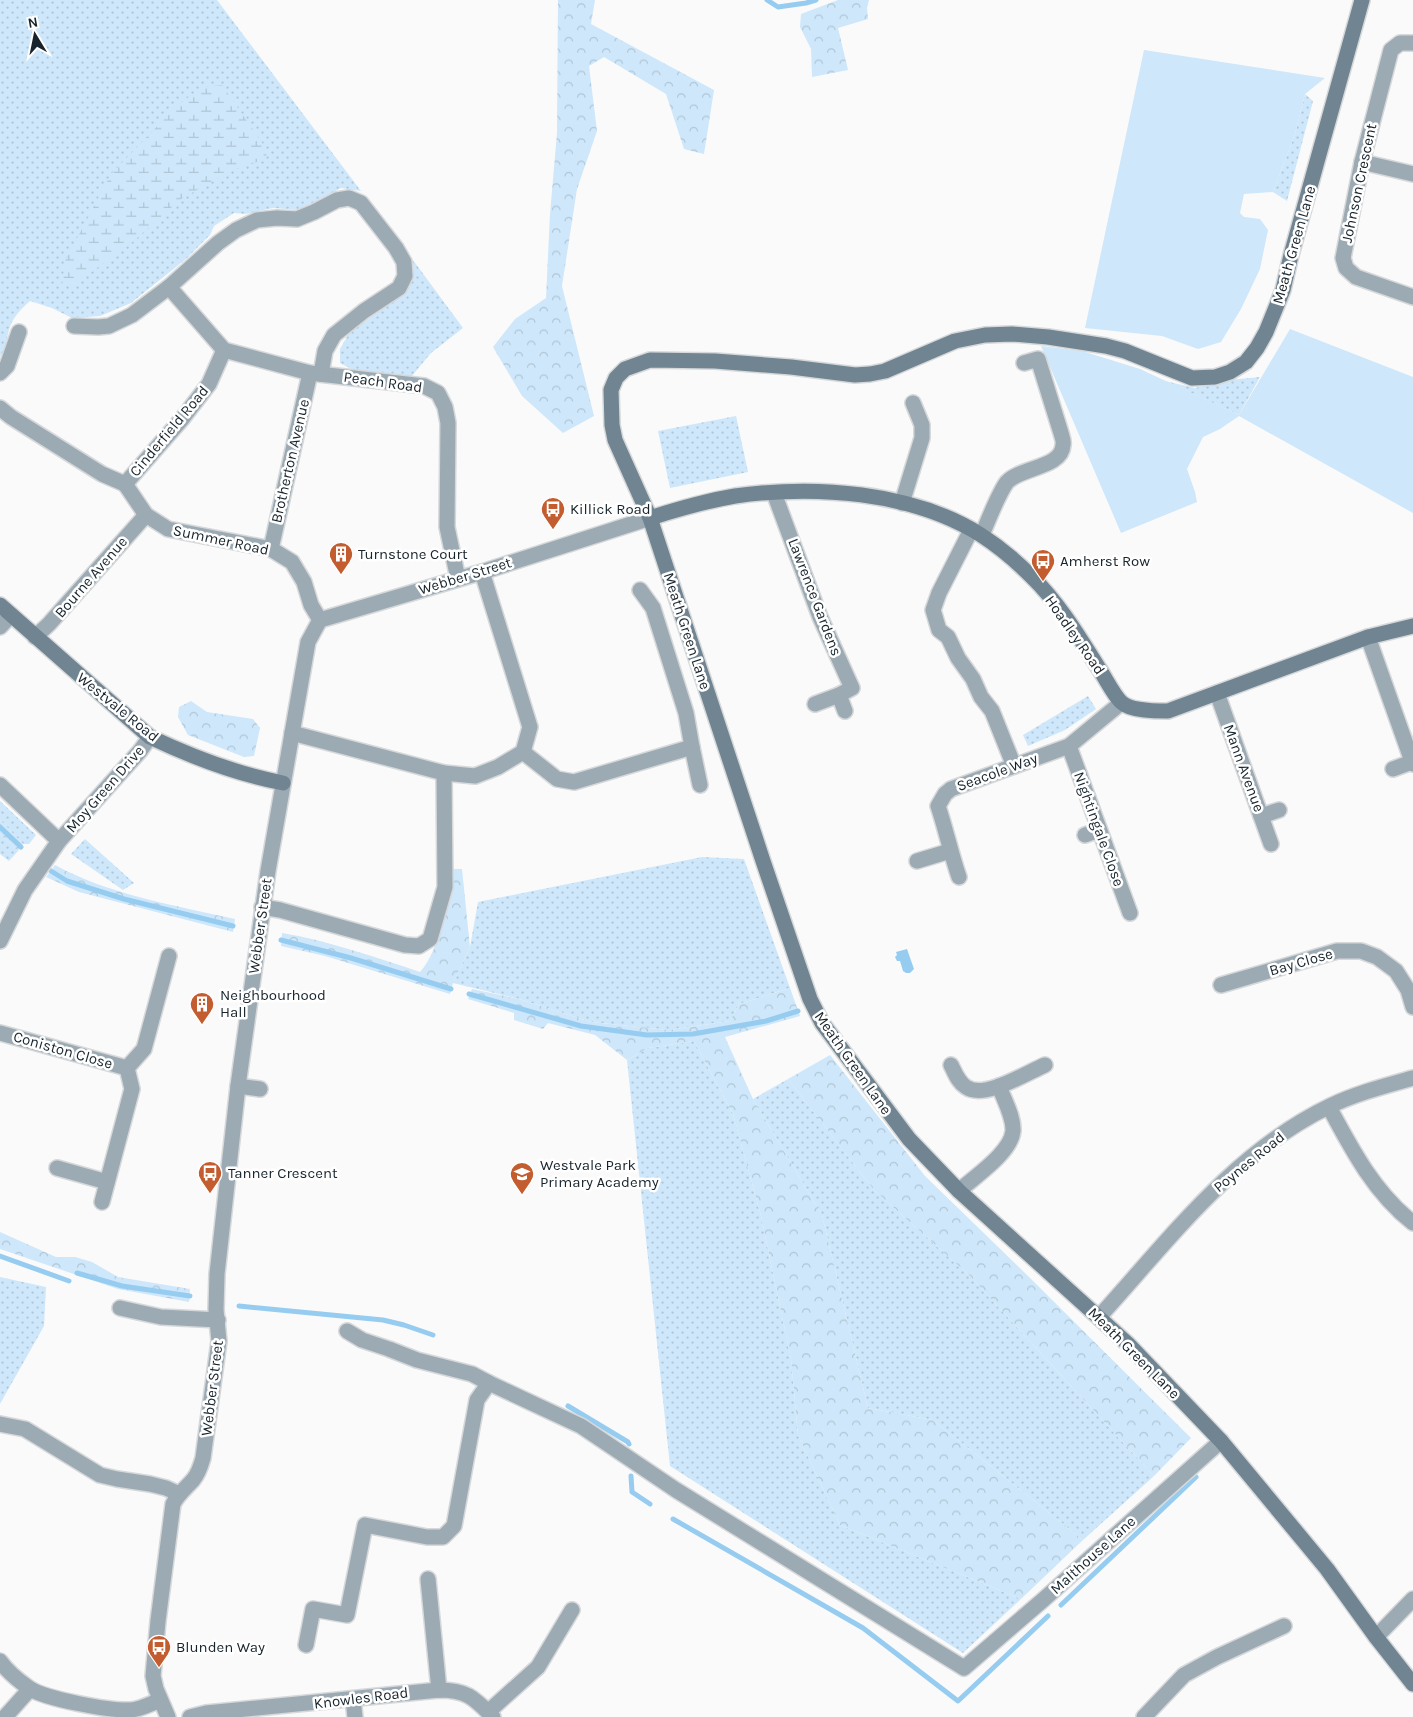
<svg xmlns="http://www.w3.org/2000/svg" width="1413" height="1717" viewBox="0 0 1413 1717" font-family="Karla,sans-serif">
  <defs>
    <pattern id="grass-dots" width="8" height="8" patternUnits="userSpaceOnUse" patternTransform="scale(1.25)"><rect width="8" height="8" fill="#cee7fa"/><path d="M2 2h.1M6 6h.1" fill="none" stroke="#b0c6d6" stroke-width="1.8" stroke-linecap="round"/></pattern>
    <pattern id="forest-crowns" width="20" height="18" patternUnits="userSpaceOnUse" patternTransform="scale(1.25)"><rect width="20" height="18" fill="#cee7fa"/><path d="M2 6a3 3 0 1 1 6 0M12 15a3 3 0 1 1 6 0" fill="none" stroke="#b0c6d6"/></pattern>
    <pattern id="wetland-marsh" width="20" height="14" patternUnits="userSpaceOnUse" patternTransform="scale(1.25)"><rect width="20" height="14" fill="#cee7fa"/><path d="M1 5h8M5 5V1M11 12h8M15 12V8" fill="none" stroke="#b0c6d6"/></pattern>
  </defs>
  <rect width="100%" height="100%" fill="#fafafa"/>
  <!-- grass -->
  <g fill="url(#grass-dots)">
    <path d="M0 0H217L361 191 341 188 299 210 273 208 245 214 234 213 214 226 210 235 186 259 131 303 100 316 72 318 52 308 30 301C21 309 12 318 9 330 6 341 6 348 0 357Z"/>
    <path d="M1305 94 1313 101 1287 201 1273 192 1295 134Z"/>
    <path d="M413 260 463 328 431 353 411 377 357 372 340 363V349L349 333 403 294 411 278Z"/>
    <path d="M1260 377 1239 415 1165 381 1195 388 1228 380Z"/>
    <path d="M736 416 748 472 670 488 658 431Z"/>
    <path d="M1088 696 1096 709 1065 730 1028 746 1023 735Z"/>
    <path d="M0 801 36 835 29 844H23L0 820Z"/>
    <path d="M0 834 18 851 9 861 0 854Z"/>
    <path d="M85 839 134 883 123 890 71 854Z"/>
    <path d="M702 857 744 859 790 988 739 1004 730 1021 669 1030 591 1022 519 999 453 983 470 947 478 902Z"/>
    <path d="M694 1041 733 1114 761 1216 791 1359 798 1435 840 1525 1021 1599 963 1653 670 1466 627 1060 648 1048Z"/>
    <path d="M788 1079 874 1190 968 1274 1154 1476 1083 1540 933 1420 868 1408 822 1215 753 1099Z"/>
    <path d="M0 1277 46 1287 44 1326 0 1404Z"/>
  </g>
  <!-- forest -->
  <g fill="url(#forest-crowns)">
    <path d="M558 0H595L591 24 714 90 704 154 684 149 666 94 604 57 589 66 597 131 577 189 562 286 594 416 563 433 522 396 493 347 515 319 546 298 550 214 557 133Z"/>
    <path d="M838 0H869L867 8 868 19 838 28 848 70 812 77 811 49 800 27 801 14Z"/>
    <path d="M191 701 207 712 253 719 260 728 254 756 244 757 188 735 178 717 179 707Z"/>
    <path d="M0 820 23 844 18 851 0 834Z"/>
    <path d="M55 865C110 895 174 905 235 919L233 932 79 892 46 877Z"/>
    <path d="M453 869H462L470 947 453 983 450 994 325 956 281 946 282 933C329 941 375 957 420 972 441 949 447 899 453 869Z"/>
    <path d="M790 988 800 1016 725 1037 753 1099 822 1215 868 1408 933 1420 1083 1540 1021 1599 840 1525 798 1435 791 1359 761 1216 733 1114 694 1041 648 1048 627 1060 595 1035 548 1023 543 1029 514 1020V1013L468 999 472 989 519 999 591 1022 669 1030 730 1021 739 1004Z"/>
    <path d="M830 1055 925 1176 1027 1275 1191 1438 1154 1476 968 1274 874 1190 788 1079Z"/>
    <path d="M0 1232 56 1257H75L92 1262 118 1277 190 1289 189 1302 118 1289 0 1249Z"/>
  </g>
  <!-- wetland -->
  <path fill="url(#wetland-marsh)" d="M222 85 267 150 266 159 233 170 181 199 129 245 73 285 62 286 65 261 111 174 178 105 202 87Z"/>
  <!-- garden -->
  <g fill="#cee7fa">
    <path d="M1144 50 1325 78 1305 94 1295 134 1273 192 1244 194 1240 213 1244 217 1260 219 1268 230 1260 269 1241 309 1221 342 1198 349 1162 336 1085 328Z"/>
    <path d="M1290 329 1413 377V513L1239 416 1220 429 1203 437 1187 469 1195 492 1197 502 1121 533 1041 346 1082 351 1140 369 1239 415Z"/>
  </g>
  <!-- water -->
  <path fill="#97ccf1" d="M907 949 914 969 910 973H906L903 971 900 961H897L895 957 897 955 896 952Z"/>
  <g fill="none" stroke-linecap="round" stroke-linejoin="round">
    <!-- stream -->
    <g stroke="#97ccf1" stroke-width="5">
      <path d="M767 0 778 7 806 3 816 0"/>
      <path d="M0 827 21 847"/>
      <path d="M51 871 67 881 124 899 233 926"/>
      <path d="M281 940 351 958 451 989"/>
      <path d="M469 994 581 1026 647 1035 693 1034 766 1021 798 1011"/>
      <path d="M0 1256 69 1281"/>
      <path d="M77 1273 122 1286 190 1296"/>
      <path d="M239 1306 383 1320 404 1325 433 1335"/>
      <path d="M568 1406 628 1442 629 1444"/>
      <path d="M631 1476 632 1492 650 1504"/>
      <path d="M673 1519 863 1628 958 1701 1048 1616"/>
      <path d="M1061 1605 1196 1477"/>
    </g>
    <!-- street casing -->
    <g stroke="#d6d8d9" stroke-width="18">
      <g id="street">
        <path d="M1413 43H1400L1391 50 1362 162 1343 258 1346 268 1356 277 1413 297"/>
        <path d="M1362 162 1413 174"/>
        <path d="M169 287 224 350 310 373 424 386 438 393 445 407 448 423 447 527 458 579"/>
        <path d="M74 326 98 327 109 326 132 315 169 287 218 243 236 230 257 220 277 218 297 219 314 212 337 200 349 198 361 203 396 248 404 262 405 276 399 288 364 311 334 335 325 351 321 374"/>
        <path d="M0 373 7 366 19 332"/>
        <path d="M0 408 11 417 102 474 125 484"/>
        <path d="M125 484 146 515 168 529 271 549 292 562 304 582 311 605 320 620"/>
        <path d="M125 484 182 419 209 384 224 350"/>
        <path d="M774 493 820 617 852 688 839 695 845 711"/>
        <path d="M902 503 922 438V425L913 403"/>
        <path d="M971 530 939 593 933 610 939 630 948 637 958 658 973 679 981 697 992 711 1014 766"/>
        <path d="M982 535C988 521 998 494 1007 482 1021 467 1062 468 1063 445 1064 441 1062 437 1061 433L1038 359 1024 363"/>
        <path d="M271 549 310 373"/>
        <path d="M0 627 11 615"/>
        <path d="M35 637 49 624 146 515"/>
        <path d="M1368 637 1413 764"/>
        <path d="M1217 693 1271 844"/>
        <path d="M815 704 839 695"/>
        <path d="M292 733 444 773 475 776 498 767 523 752 530 727 482 572"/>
        <path d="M1069 746 1130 913"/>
        <path d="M692 747 700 785"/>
        <path d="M523 752 557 779 574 782 692 747 686 713 653 608 640 590"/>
        <path d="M1393 769 1412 762"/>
        <path d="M0 785 59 841"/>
        <path d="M1261 816 1279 810"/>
        <path d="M1085 835 1099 830"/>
        <path d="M917 861 950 851"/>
        <path d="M959 877C951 854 946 830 938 806L945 794 951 789 1069 746 1121 703"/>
        <path d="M262 907 280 910 405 945 419 946 430 939 445 887 444 773"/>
        <path d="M0 941 25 890 59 841 140 751 150 737"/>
        <path d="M1221 985 1337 951H1361L1377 957 1396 971 1408 990 1413 1007"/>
        <path d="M0 1033 127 1068"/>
        <path d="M951 1065C955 1073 958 1082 966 1087 984 1100 1026 1073 1045 1065"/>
        <path d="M238 1086 260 1089"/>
        <path d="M1329 1107C1352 1150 1374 1192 1413 1223"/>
        <path d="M57 1168 107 1182"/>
        <path d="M959 1191C974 1177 1011 1153 1013 1131 1014 1117 1004 1100 999 1086"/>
        <path d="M102 1202 132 1089 127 1068 144 1049 169 956"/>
        <path d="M120 1308 161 1317 218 1320"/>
        <path d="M1099 1317C1169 1240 1234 1152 1330 1106 1357 1093 1385 1086 1413 1078"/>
        <path d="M347 1331 362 1340 389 1349 417 1360 472 1374 489 1383 581 1426 676 1490 964 1668 1043 1600 1221 1441"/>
        <path d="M0 1424 25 1429 100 1475 117 1479 150 1484 166 1488 179 1494"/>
        <path d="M428 1579 439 1690"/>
        <path d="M1376 1637 1413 1599"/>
        <path d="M306 1645 313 1609 347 1615 365 1525 427 1537H443L454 1526 477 1400 489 1383"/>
        <path d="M0 1661C7 1671 19 1681 29 1688 45 1699 110 1711 131 1710 141 1709 150 1704 160 1700"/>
        <path d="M353 1699 355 1717"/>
        <path d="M488 1712 538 1667 572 1610"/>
        <path d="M5 1717 30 1689"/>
        <path d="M168 1717 156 1689 153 1676 158 1621 173 1504C178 1494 186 1488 193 1480 199 1473 201 1465 203 1458L219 1341 216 1310 217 1274 238 1086 268 871 308 642 320 620 482 572 650 518"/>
        <path d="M190 1717 206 1713 439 1690C467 1690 474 1698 493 1717"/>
        <path d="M1144 1717 1184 1675 1217 1657 1284 1626"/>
      </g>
    </g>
    <!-- secondary casing -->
    <g stroke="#d6d8d9" stroke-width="18">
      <g id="secondary">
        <path d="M1362 0 1291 255 1283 290 1266 332 1257 348 1246 362 1230 372 1215 377 1192 378 1125 351 1106 346 1048 337 1012 334 985 335 955 341 885 371 870 374 855 375 791 367 715 361 650 360 625 369 616 378 611 390 612 425 615 440 650 518 763 861 810 999 822 1023 909 1139 959 1191 1128 1344 1221 1441 1327 1569 1376 1637 1413 1684"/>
        <path d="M650 518C678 509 706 501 735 496 814 485 911 491 981 535 998 546 1016 561 1031 576 1058 602 1078 635 1098 667 1105 677 1113 694 1121 702 1130 711 1155 711 1168 711L1368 637 1413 626"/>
        <path d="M0 605 150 737C192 757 237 774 283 783"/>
      </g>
    </g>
    <!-- street -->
    <use href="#street" stroke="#9caab4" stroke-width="15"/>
    <!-- secondary -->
    <use href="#secondary" stroke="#708492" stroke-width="15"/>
  </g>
  <!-- icons -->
  <defs>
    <g id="bus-pin" transform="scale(1.25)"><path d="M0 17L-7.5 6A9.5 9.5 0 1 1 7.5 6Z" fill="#c35d2f" stroke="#fff"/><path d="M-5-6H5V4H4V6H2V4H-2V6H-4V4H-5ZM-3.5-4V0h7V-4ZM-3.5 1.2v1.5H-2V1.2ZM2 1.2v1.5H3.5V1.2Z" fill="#fff"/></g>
    <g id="building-pin" transform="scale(1.25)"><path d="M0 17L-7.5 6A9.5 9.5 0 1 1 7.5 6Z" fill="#c35d2f" stroke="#fff"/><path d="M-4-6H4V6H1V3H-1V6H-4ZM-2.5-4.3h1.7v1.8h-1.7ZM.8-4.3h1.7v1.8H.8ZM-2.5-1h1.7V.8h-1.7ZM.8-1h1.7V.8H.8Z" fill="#fff"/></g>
    <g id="school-pin" transform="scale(1.25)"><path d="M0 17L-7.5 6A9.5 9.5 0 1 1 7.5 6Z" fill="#c35d2f" stroke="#fff"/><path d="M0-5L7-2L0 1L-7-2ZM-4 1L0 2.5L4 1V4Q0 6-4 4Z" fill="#fff"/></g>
  </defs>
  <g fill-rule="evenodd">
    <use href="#bus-pin" x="553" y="509"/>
    <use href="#building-pin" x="341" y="554"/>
    <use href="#bus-pin" x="1043" y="561"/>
    <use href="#building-pin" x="202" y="1004"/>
    <use href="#bus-pin" x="210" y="1173"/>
    <use href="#school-pin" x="522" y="1174"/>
    <use href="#bus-pin" x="159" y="1647"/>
  </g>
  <g text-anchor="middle" stroke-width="5" stroke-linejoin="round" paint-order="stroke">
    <!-- street labels -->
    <g font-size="15" fill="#17242c" stroke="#fff">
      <text transform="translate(1359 183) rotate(-78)" y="5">Johnson Crescent</text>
      <text transform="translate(1294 245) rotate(-74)" y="5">Meath Green Lane</text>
      <text transform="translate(383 382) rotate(8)" y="5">Peach Road</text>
      <text transform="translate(169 431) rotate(-50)" y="5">Cinderfield Road</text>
      <text transform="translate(290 461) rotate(-77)" y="5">Brotherton Avenue</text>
      <text transform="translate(221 540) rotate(12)" y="5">Summer Road</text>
      <text transform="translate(465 576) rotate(-17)" y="5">Webber Street</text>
      <text transform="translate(91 577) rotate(-49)" y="5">Bourne Avenue</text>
      <text transform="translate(815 597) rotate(69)" y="5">Lawrence Gardens</text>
      <text transform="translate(687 631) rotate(72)" y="5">Meath Green Lane</text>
      <text transform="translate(1075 635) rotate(55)" y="5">Hoadley Road</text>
      <text transform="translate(118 707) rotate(39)" y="5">Westvale Road</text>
      <text transform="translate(1244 768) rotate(70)" y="5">Mann Avenue</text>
      <text transform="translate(997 772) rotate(-20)" y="5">Seacole Way</text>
      <text transform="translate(105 789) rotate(-49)" y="5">Moy Green Drive</text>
      <text transform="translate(1099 829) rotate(70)" y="5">Nightingale Close</text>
      <text transform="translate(260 926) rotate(-82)" y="5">Webber Street</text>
      <text transform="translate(1301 962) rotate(-16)" y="5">Bay Close</text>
      <text transform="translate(63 1050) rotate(16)" y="5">Coniston Close</text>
      <text transform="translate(853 1063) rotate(55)" y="5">Meath Green Lane</text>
      <text transform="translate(1249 1162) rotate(-39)" y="5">Poynes Road</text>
      <text transform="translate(1134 1353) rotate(45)" y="5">Meath Green Lane</text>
      <text transform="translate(212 1388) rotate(-83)" y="5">Webber Street</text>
      <text transform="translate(1093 1555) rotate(-42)" y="5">Malthouse Lane</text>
      <text transform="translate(361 1698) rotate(-7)" y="5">Knowles Road</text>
    </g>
    <!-- poi labels -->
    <g font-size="15" fill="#17242c" stroke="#fff" text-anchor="start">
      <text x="570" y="514">Killick Road</text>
      <text x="358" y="559">Turnstone Court</text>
      <text x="1060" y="566">Amherst Row</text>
      <text x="220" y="1000">Neighbourhood<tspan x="220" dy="17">Hall</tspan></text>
      <text x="540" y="1170">Westvale Park<tspan x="540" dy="17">Primary Academy</tspan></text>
      <text x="228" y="1178">Tanner Crescent</text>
      <text x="176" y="1652">Blunden Way</text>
    </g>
  </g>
  <!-- north arrow -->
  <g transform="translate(35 35) rotate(350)" stroke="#ffffff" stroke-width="4" paint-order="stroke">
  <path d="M0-4L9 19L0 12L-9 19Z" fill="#17242c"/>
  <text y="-8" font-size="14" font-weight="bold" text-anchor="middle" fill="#17242c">N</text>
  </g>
</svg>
